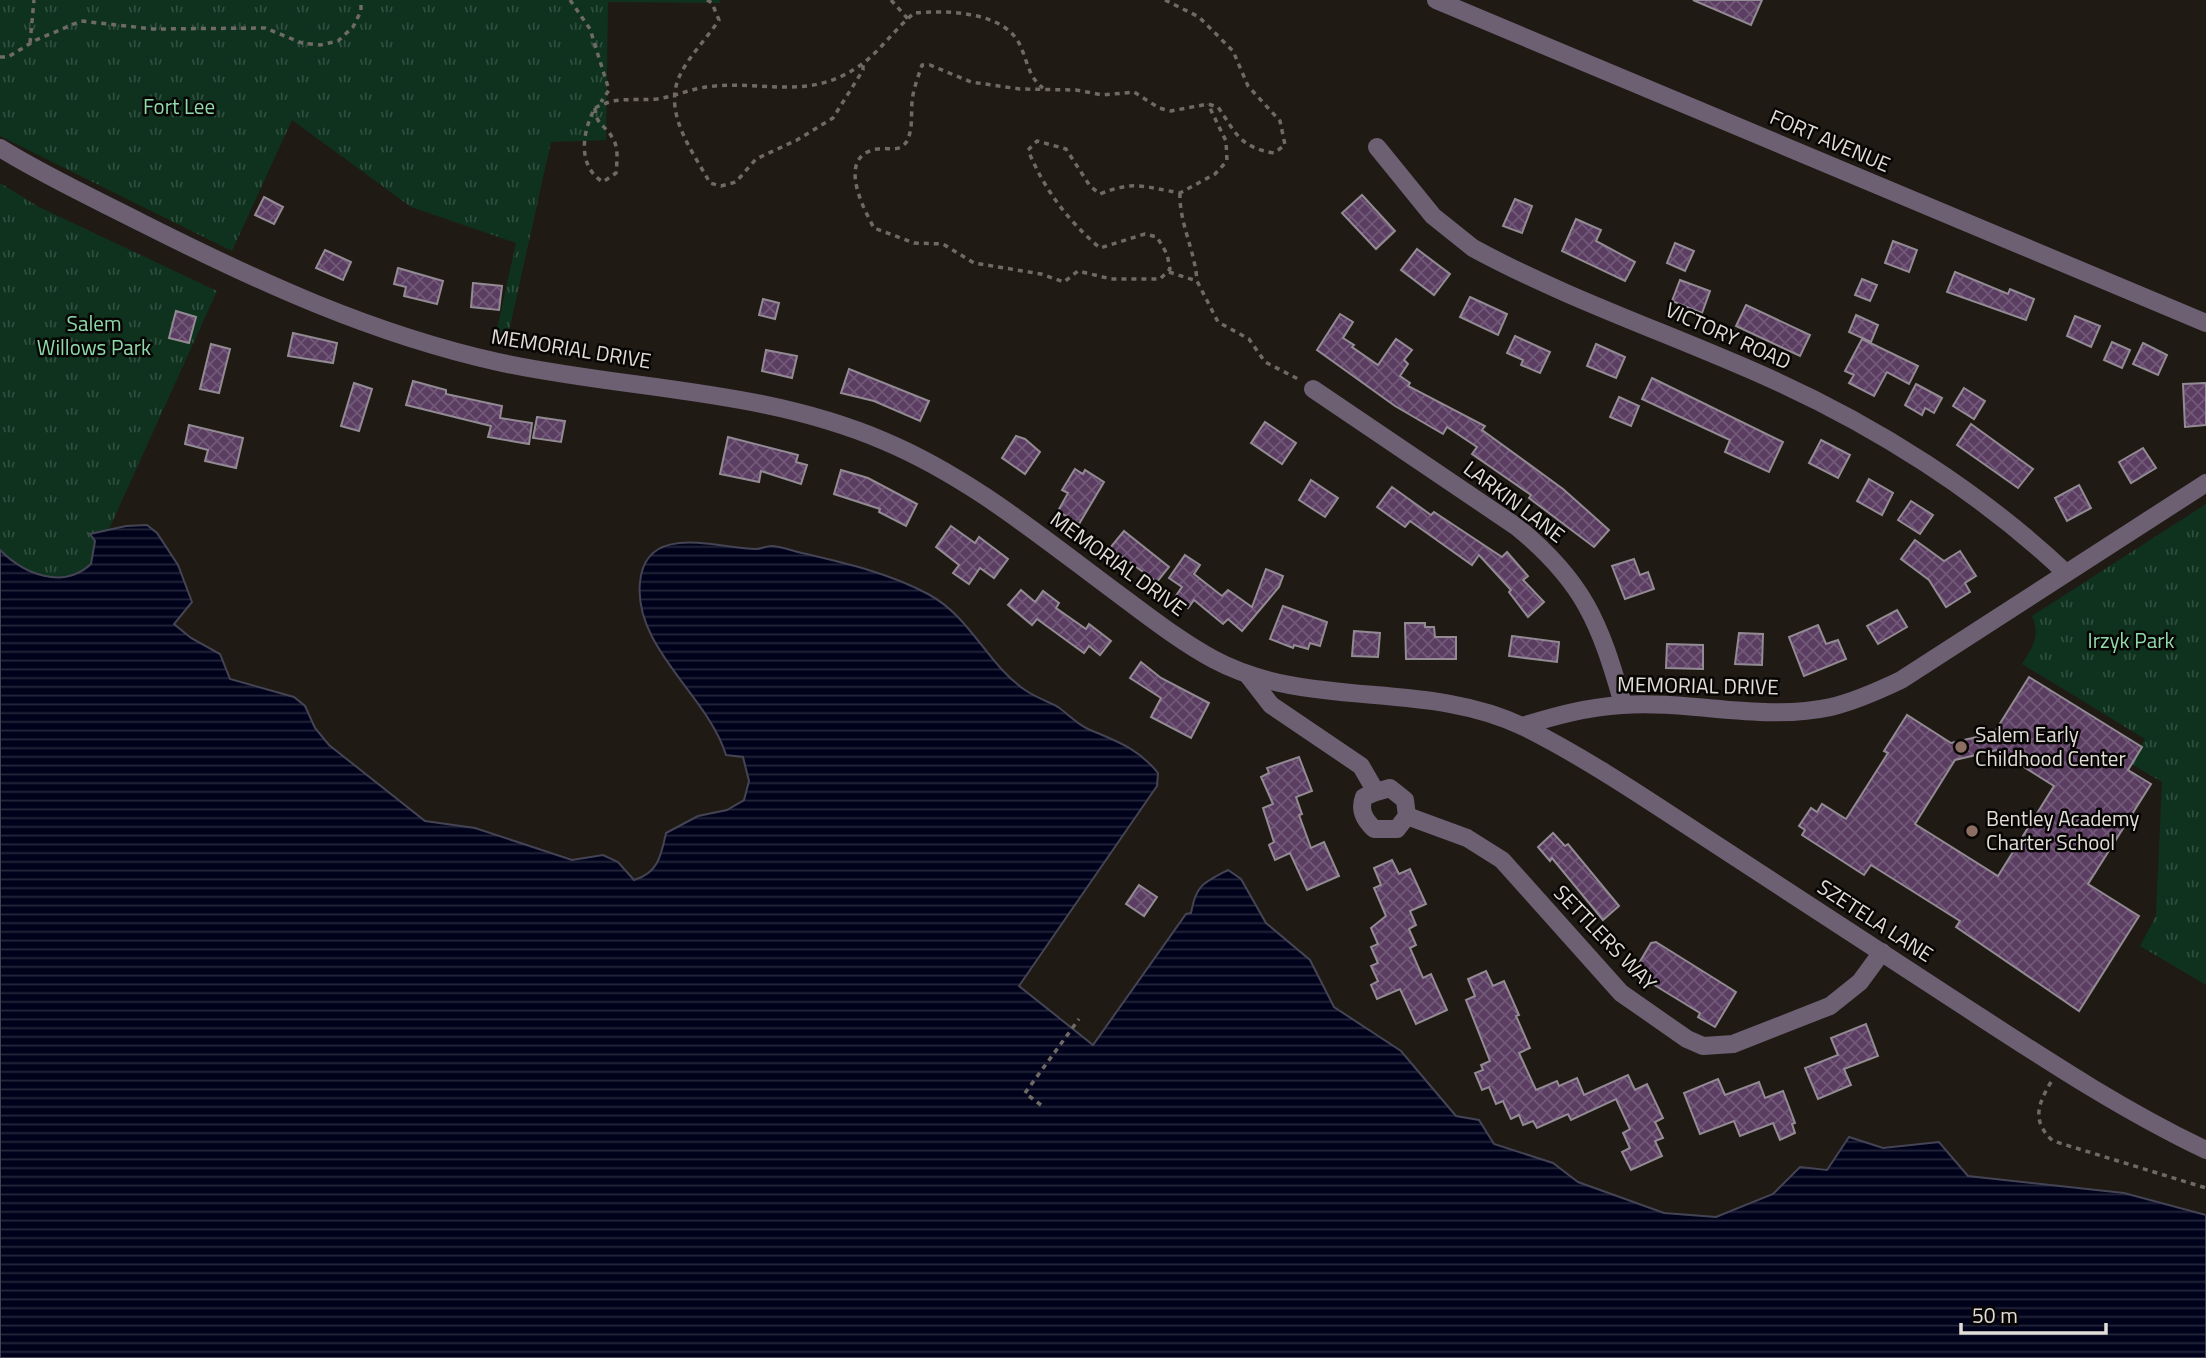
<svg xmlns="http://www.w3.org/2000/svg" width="2206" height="1358" viewBox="0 0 2206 1358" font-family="'Titillium Web',sans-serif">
  <defs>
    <pattern id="park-tufts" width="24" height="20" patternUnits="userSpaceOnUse" patternTransform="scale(1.75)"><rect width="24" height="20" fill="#0e321e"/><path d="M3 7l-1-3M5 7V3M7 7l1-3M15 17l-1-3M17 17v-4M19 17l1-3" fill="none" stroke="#314f3e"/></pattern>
    <pattern id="water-rules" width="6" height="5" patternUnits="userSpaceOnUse" patternTransform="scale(1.75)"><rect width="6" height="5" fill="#00021b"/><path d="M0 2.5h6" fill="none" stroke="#25263b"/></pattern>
    <pattern id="building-cross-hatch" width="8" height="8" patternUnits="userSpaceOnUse" patternTransform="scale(1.75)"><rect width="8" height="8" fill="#5b3d62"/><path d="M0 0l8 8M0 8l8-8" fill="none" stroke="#725978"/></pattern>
  </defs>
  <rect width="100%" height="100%" fill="#201a14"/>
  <!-- park -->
  <g fill="url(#park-tufts)">
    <path d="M0 0H720V3L608 2 606 140 551 142 507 340 495 338 516 243 411 207 292 120 232 251 0 136Z"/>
    <path d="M0 183 39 207 217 291 105 538C98 550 92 566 80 574 55 589 17 566 0 550Z"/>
    <path d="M2206 504V985L2140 946 2156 916 2162 782 2130 763 2145 739 2022 664C2032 648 2041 636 2032 616Z"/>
  </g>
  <!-- water -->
  <path fill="url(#water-rules)" stroke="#444454" stroke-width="2" d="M147 525 157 533 178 565 192 602 174 624 191 638 220 654 230 679 294 697 305 706 315 728 329 745 425 821 475 828 572 860 603 855 618 862 634 880C658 873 661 856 666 833L698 816 727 810 744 800 749 781 743 757 726 755C708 696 633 647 640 582 646 521 718 549 756 549 761 549 766 546 771 546 781 546 792 551 802 553 845 563 889 573 928 594 971 617 986 663 1025 690 1035 697 1047 701 1058 707 1068 714 1077 724 1088 729 1116 741 1138 748 1158 773L1157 786 1019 986 1093 1045 1186 914 1191 913C1196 885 1203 883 1228 870L1241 879 1266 923 1310 960 1334 1007 1401 1051 1456 1116 1479 1120 1494 1144 1553 1163 1578 1182 1664 1213 1716 1217 1773 1194 1800 1167 1827 1170 1849 1137 1883 1148 1939 1142 1968 1176 2124 1193 2206 1215V1358H0V550C24 574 63 590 91 564L95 541 90 534 126 526Z"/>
  <!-- building -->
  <g fill="url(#building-cross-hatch)" stroke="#928b94" stroke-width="2" fill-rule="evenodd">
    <path d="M1693 0H1762L1751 25Z"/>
    <path d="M1362 195 1395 231 1376 249 1342 213Z"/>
    <path d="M264 197 283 207 274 224 255 215Z"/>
    <path d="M1515 199 1532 206 1522 233 1503 226Z"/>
    <path d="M1576 219 1601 230 1596 241 1635 262 1625 281 1562 251Z"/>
    <path d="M1893 241 1917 250 1909 272 1885 263Z"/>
    <path d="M1675 243 1694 251 1685 271 1667 263Z"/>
    <path d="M1417 249 1450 274 1434 295 1401 270Z"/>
    <path d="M325 250 351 262 343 280 316 268Z"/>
    <path d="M398 268 443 281 437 304 404 296 406 287 394 284Z"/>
    <path d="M1955 272 2008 294 2010 289 2034 299 2026 320 1947 292Z"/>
    <path d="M1862 279 1877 285 1870 301 1855 295Z"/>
    <path d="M1680 280 1710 291 1702 313 1672 301Z"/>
    <path d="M473 283 502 286 499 310 471 307Z"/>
    <path d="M1470 297 1507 314 1498 335 1460 317Z"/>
    <path d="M763 299 779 303 775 319 759 315Z"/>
    <path d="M1746 305 1810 335 1800 356 1736 326Z"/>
    <path d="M176 311 196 317 189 343 169 338Z"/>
    <path d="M1340 314 1353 322 1343 338 1354 345 1352 347 1378 365 1396 339 1412 350 1404 360 1408 364 1400 376 1410 383 1408 386 1485 426 1482 430 1563 489 1609 530 1594 547 1529 498 1531 495 1472 454 1477 447 1447 427 1443 434 1395 406 1317 350Z"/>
    <path d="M1856 315 1878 325 1871 342 1849 332Z"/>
    <path d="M2075 316 2100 326 2091 347 2067 336Z"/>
    <path d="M293 333 337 343 333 363 288 356Z"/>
    <path d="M1515 336 1550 352 1540 373 1521 365 1523 360 1507 353Z"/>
    <path d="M1862 339 1918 366 1909 384 1887 372 1874 396 1849 383 1854 375 1845 371Z"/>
    <path d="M2112 342 2130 350 2122 368 2104 360Z"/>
    <path d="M2143 343 2167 355 2158 375 2133 364Z"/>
    <path d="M211 344 230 349 219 393 200 389Z"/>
    <path d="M1596 344 1625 357 1616 378 1587 366Z"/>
    <path d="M766 350 797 356 792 378 762 371Z"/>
    <path d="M849 369 929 401 920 421 874 401 841 393Z"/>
    <path d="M1652 378 1783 442 1769 472 1725 452 1730 440 1642 399Z"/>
    <path d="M413 381 446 390V394L502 406 500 418 532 423 529 444 488 437 491 426 406 405Z"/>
    <path d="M354 383 372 389 359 431 341 426Z"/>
    <path d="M2206 383V425L2185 427 2183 384Z"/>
    <path d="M1916 384 1942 398 1934 413 1925 408 1922 415 1905 405Z"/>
    <path d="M1964 388 1985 401 1974 419 1953 406Z"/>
    <path d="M1619 397 1639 406 1631 426 1610 417Z"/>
    <path d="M537 417 565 421 561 442 533 438Z"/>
    <path d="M1265 422 1296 443 1282 464 1251 443Z"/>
    <path d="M1971 424 2033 469 2018 488 1957 445Z"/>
    <path d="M189 425 243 438 236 468 205 461 208 450 185 444Z"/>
    <path d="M1016 436 1025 439 1040 452 1025 474 1002 458Z"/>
    <path d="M728 437 798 455 796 462 807 465 801 484 761 471 759 482 720 474Z"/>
    <path d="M1821 440 1850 455 1838 478 1809 463Z"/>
    <path d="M2143 448 2156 468 2131 483 2119 462Z"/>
    <path d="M1075 469 1083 474 1085 470 1104 482 1079 524 1058 511 1068 493 1062 490Z"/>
    <path d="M841 470 868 478 917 504 906 526 879 512 880 509 834 494Z"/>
    <path d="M1869 479 1893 493 1882 515 1857 501Z"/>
    <path d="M1311 480 1338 498 1325 517 1299 500Z"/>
    <path d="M2079 485 2091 508 2067 521 2055 498Z"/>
    <path d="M1392 487 1431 515 1434 512 1502 557 1507 552 1528 576 1523 580 1544 602 1528 617 1509 592 1511 590 1479 555 1472 565 1410 521 1405 527 1377 507Z"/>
    <path d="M1911 501 1933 515 1920 534 1898 520Z"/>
    <path d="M951 526 975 543 979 537 1008 559 994 578 980 568 969 584 953 573 959 565 936 547Z"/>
    <path d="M1124 531 1169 567 1157 582 1110 548Z"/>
    <path d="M1915 540 1944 561 1960 551 1976 576 1965 583 1970 592 1946 607 1929 580 1901 559Z"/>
    <path d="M1185 555 1200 565 1194 574 1222 596 1228 590 1252 607 1266 569 1283 576 1279 587 1242 631 1228 619 1223 624 1194 600 1188 608 1175 597 1182 587 1169 578Z"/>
    <path d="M1634 559 1640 575 1648 572 1654 589 1625 599 1612 566Z"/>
    <path d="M1021 590 1035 602 1043 591 1059 603 1056 608 1086 629 1089 624 1111 641 1100 655 1089 646 1084 653 1037 619 1032 625 1008 605Z"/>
    <path d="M1283 606 1327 622 1320 646 1310 643 1308 649 1294 645 1293 648 1270 639Z"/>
    <path d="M1897 610 1907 627 1878 644 1867 626Z"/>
    <path d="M1405 623H1425V627H1434L1435 637H1456V659H1406Z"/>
    <path d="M1818 625 1826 644 1838 640 1846 659 1804 676 1789 637Z"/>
    <path d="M1354 631 1380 633 1378 657 1352 656Z"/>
    <path d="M1739 633 1763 634 1762 665 1735 664Z"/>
    <path d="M1512 636 1559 642 1557 662 1509 656Z"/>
    <path d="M1667 644 1703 645V669L1666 668Z"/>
    <path d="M1141 662 1161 678 1209 703 1191 738 1151 717 1161 698 1130 678Z"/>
    <path d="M2029 677 2142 747 2128 770 2151 784 2088 884 2139 916 2079 1011 1956 927 1960 921 1871 865 1864 875 1802 835 1805 830 1799 826 1811 808 1817 812 1822 804 1846 819 1888 753 1884 751 1907 715 1951 743 1994 733ZM1997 750 2054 786 1998 876 1915 824 1955 760Z"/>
    <path d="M1299 757 1312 791 1296 797 1302 814 1299 815 1311 848 1324 842 1339 876 1307 890 1290 853 1275 860 1269 845 1274 842 1263 808 1273 804 1261 777 1269 773 1267 768Z"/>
    <path d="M1553 833 1565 846 1568 844 1619 906 1603 920 1552 858 1550 861 1538 847Z"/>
    <path d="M1392 860 1399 874 1410 869 1426 904 1410 911 1416 925 1409 929 1416 945 1410 948 1423 978 1431 974 1447 1010 1416 1024 1400 989 1377 999 1371 985 1378 981 1371 966 1378 963 1371 947 1378 944 1371 928 1386 916 1374 888 1381 885 1374 868Z"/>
    <path d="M1139 885 1157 897 1144 916 1126 904Z"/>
    <path d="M1656 942 1736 992 1715 1027 1698 1017 1700 1013 1651 983 1649 986 1632 975 1651 943Z"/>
    <path d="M1486 971 1493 986 1504 981 1519 1015 1516 1016 1530 1048 1519 1053 1536 1090 1557 1081 1559 1086 1577 1078 1584 1095 1628 1075 1635 1090 1647 1084 1663 1118 1655 1122 1663 1138 1655 1141 1662 1156 1631 1170 1622 1152 1630 1148 1623 1133 1630 1129 1616 1099 1571 1120 1568 1114 1537 1128 1533 1121 1523 1125 1519 1115 1511 1119 1503 1101 1496 1104 1489 1087 1482 1090 1475 1073 1483 1070 1481 1065 1490 1061 1466 1000 1475 996 1468 979Z"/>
    <path d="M1866 1024 1878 1056 1844 1069 1851 1085 1818 1099 1805 1068 1838 1055 1831 1038Z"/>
    <path d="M1718 1079 1725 1095 1759 1082 1765 1098 1783 1091 1795 1123 1792 1124 1795 1133 1780 1140 1773 1123 1740 1136 1734 1121 1700 1134 1684 1093Z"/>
  </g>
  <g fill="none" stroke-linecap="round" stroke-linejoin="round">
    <!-- path -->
    <g stroke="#6f6a64" stroke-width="3.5" stroke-dasharray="5 5" stroke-linecap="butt">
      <path d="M570 0 590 29 609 90 601 102"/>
      <path d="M707 0 712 3 719 20C707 38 691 54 681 73 661 111 692 150 710 183L721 186 736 182 756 159 797 140 833 118 863 70V64"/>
      <path d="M891 0 908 19"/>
      <path d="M1165 0 1199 17 1233 51 1248 86 1280 121 1285 145 1274 153C1239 147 1236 133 1218 107L1208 104 1171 111 1159 108 1134 92 1103 95 1076 90 1020 89 971 82 930 65H922C918 77 913 90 912 102 911 115 913 129 907 141 900 153 888 147 877 149 836 156 863 208 874 228L914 243 943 244 974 263 1041 274 1064 282 1078 271 1111 279H1160L1170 269 1167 254 1157 237 1145 234 1100 248C1068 221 1044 189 1028 150L1037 141 1066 149 1090 186 1100 194C1134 180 1145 187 1180 193L1215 174 1227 161 1226 141 1208 104"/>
      <path d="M30 43 34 0"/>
      <path d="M0 57H8L36 40 81 21 153 29 265 28 302 43 320 45 338 41 353 27 361 11V0"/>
      <path d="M595 108C616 96 634 101 657 99 677 96 695 87 715 86 759 82 800 96 842 76 876 60 888 35 914 13 946 10 1004 11 1020 45 1027 60 1029 78 1043 88"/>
      <path d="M595 108C595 124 605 125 612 137 619 147 617 161 616 173L603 182C577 166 582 132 595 108"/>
      <path d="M1180 193C1179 223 1195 250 1197 281"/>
      <path d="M1169 272 1197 281 1218 322 1249 339 1265 362 1300 380"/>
      <path d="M2051 1082C2038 1104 2031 1121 2053 1141L2206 1188"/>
      <path d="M1041 1105 1025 1093 1079 1019"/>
    </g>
    <!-- minor -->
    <g stroke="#6c6072" stroke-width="18">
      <path d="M1436 0 2206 323"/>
      <path d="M1377 147 1433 216 1473 248C1567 299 1671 334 1769 378 1876 426 1980 492 2065 572"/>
      <path d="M0 148C45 176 95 199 142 223 257 281 372 334 498 362 627 390 760 388 884 441 972 478 1045 540 1121 596 1151 618 1180 641 1213 659 1309 711 1426 679 1524 727 1586 758 1645 798 1703 836 1790 892 1876 949 1962 1005 2042 1057 2120 1109 2206 1150"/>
      <path d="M1313 389 1517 527C1584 582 1600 623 1623 704"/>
      <path d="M1247 674 1271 705 1361 766 1376 792 1364 797C1359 810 1364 819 1374 829H1397L1407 816 1405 800 1390 788 1376 792"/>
      <path d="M1522 726C1555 716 1587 707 1622 705 1690 700 1763 722 1831 707 1856 701 1878 691 1901 680L2206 483"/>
      <path d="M1407 816 1467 838 1502 860 1621 993 1687 1039 1703 1046 1733 1044 1830 1006 1860 982 1882 952"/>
    </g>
  </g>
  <!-- markers -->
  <g fill="#8d6e63" stroke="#080604" stroke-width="2.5">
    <circle cx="1961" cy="747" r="7"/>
    <circle cx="1972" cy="831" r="7"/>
  </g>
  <g text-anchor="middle" stroke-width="5" stroke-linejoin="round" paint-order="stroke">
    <!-- park labels -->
    <g font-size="21" fill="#8fdaab" stroke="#080604">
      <text x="179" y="114">Fort Lee</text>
      <text x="94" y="331">Salem<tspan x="94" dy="24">Willows Park</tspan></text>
      <text x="2131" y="648">Irzyk Park</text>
    </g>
    <!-- street labels -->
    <g font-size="21" fill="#e1ddd8" stroke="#080604">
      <text transform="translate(1830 141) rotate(23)" y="7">FORT AVENUE</text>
      <text transform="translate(1728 336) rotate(24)" y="7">VICTORY ROAD</text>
      <text transform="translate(571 349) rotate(9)" y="7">MEMORIAL DRIVE</text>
      <text transform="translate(1514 502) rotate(37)" y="7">LARKIN LANE</text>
      <text transform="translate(1118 564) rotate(36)" y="7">MEMORIAL DRIVE</text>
      <text transform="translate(1698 686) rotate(1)" y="7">MEMORIAL DRIVE</text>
      <text transform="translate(1875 921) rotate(33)" y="7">SZETELA LANE</text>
      <text transform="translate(1605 938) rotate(46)" y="7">SETTLERS WAY</text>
    </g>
    <!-- poi labels -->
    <g font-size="21" fill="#e1ddd8" stroke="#080604" text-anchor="start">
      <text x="1975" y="742">Salem Early<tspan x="1975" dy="24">Childhood Center</tspan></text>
      <text x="1986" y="826">Bentley Academy<tspan x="1986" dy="24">Charter School</tspan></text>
    </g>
  </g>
  <!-- scale -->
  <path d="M1961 1323v10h145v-10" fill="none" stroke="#e1ddd8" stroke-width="3.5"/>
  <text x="1972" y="1323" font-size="21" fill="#e1ddd8" stroke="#080604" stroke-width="5" paint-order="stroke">50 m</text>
</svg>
